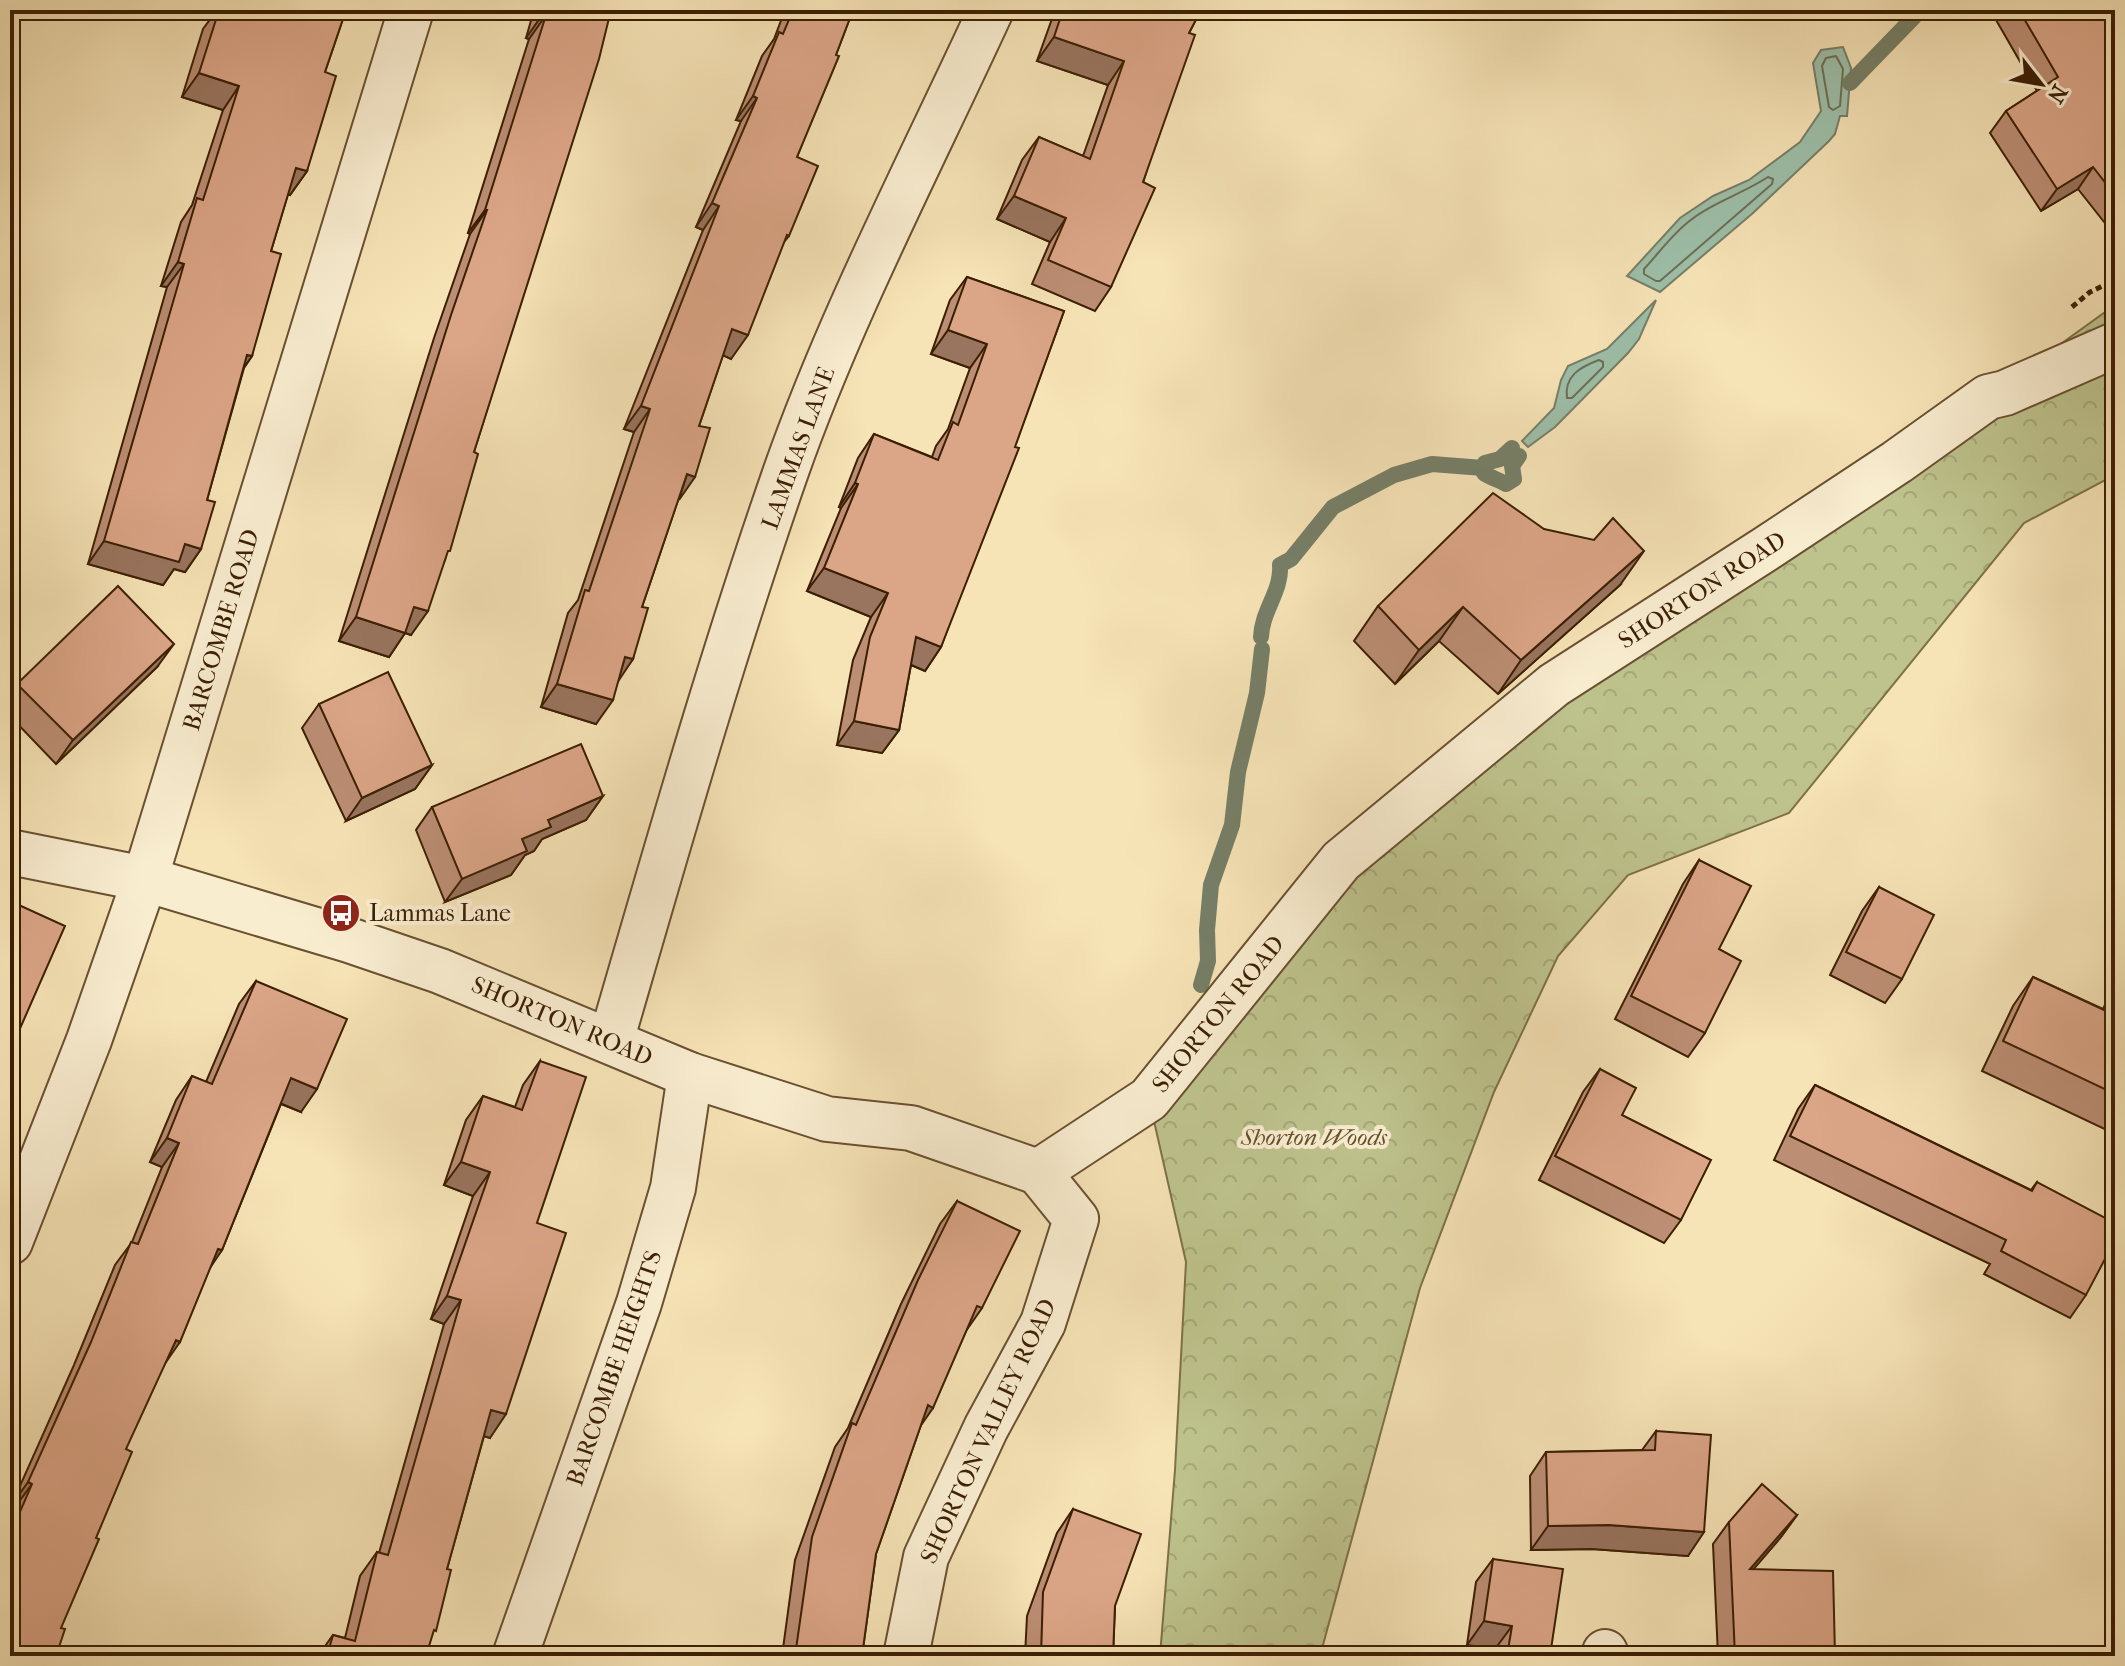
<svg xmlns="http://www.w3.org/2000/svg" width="2125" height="1666" viewBox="0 0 2125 1666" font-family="'IM FELL French Canon',serif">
  <defs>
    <pattern id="forest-crowns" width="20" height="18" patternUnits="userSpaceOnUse" patternTransform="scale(2)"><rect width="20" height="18" fill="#bec38d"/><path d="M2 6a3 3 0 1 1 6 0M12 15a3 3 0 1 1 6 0" fill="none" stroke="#a4a778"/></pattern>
  </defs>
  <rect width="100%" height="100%" fill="#f6e3b6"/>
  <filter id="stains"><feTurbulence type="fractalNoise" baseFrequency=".0025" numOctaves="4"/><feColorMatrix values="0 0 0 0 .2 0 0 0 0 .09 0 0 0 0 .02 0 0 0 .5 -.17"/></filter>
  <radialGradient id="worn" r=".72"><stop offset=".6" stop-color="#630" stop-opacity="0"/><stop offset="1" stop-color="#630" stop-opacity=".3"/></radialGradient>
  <!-- forest -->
  <path fill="url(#forest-crowns)" stroke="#7d7148" stroke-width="2" d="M2115 305V475L2024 523 1789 813 1628 875 1558 956 1494 1092 1420 1288 1320 1656H1160L1175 1470 1186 1262 1149 1099 1341 861Z"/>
  <!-- water -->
  <g fill="#9dbfa9" stroke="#767f67" stroke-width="2">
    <path d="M1843 47 1851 68 1847 116H1840L1835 134 1829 141 1753 213 1660 292 1627 276 1680 218 1713 196 1749 180 1800 142 1821 111 1813 63 1821 50Z"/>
    <path d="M1656 300 1639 339 1628 353 1555 427 1528 447 1522 441 1554 408 1561 380 1568 366 1607 349Z"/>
  </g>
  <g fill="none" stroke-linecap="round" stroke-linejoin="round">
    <!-- shore -->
    <g stroke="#6c6f56" stroke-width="2">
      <path d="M1836 56 1843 69 1840 106 1833 110 1829 107 1822 66 1826 58Z"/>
      <path d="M1768 177 1773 179 1772 184 1660 281H1656L1644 274V269C1658 254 1671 236 1687 223 1711 203 1742 194 1768 177Z"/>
      <path d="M1599 360 1603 362V367L1572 398H1567C1564 376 1580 367 1599 360Z"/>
    </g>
    <!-- stream -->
    <g stroke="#767f67" stroke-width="16">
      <path d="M1850 83 1914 17"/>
      <path d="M1512 448 1500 459 1485 463 1484 473C1488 477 1500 480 1506 484L1514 479 1512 466 1519 456"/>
      <path d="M1261 637C1262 610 1282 591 1280 565L1291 559 1333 507 1394 475 1432 464 1483 468"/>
      <path d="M1201 985 1208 961 1207 930 1211 885 1232 825 1238 772 1257 693 1262 649"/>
    </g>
    <!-- minor casing -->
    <g stroke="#6a5030" stroke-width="48">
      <g id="minor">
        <path d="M10 852 145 879 349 940 440 971 690 1075 827 1119 911 1128 1038 1172"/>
        <path d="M611 1041C666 852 720 661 785 474 840 317 921 162 991 10"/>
        <path d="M1038 1172 1149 1099 1341 861 1554 685 1767 548 1897 462 1988 397 2005 393 2115 345"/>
        <path d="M10 1242 89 1040 145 879 411 10"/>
        <path d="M515 1656 639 1303 673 1188 690 1075"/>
        <path d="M906 1656 926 1557 986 1428 1043 1323 1076 1219 1038 1172"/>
        <path d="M1604 1656 1605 1652"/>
      </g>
    </g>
    <!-- path -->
    <path stroke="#3c1f03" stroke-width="5" stroke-dasharray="6 4" stroke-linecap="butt" d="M2072 307 2090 292 2115 280"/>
    <!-- minor -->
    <use href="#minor" stroke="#f9edd0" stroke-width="44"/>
  </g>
  <!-- wall -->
  <g fill="#bc8e74" stroke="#3c1f03" stroke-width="2">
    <path d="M217 10H347L345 13 325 72 307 171 290 195 288 194 271 251 252 356 244 368 207 500 201 549 185 572 174 569 163 585 88 564 167 287 161 286 181 222 192 205 223 110 182 97 203 29Z"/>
    <path d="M534 10H611L474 452 445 560 411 635 405 633 389 657 339 641 434 338 470 234 468 233 529 39 526 38Z"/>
    <path d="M785 10H853L797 157 789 236 783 243 731 359 723 355 699 426 678 500 642 607 633 659 618 680 596 724 541 707 568 613 578 600 634 432 624 429 703 230 696 227 741 121 736 120 762 56 774 39Z"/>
    <path d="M1057 10H1201L1189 33 1111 287 1095 311 1032 284 1050 242 997 219 1022 160 1039 137 1083 156 1108 85 1037 61 1053 16Z"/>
    <path d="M1838 10H1849L1845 15Z"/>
    <path d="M1994 10H2115V222L2108 227 2078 189 2041 211 1990 133 2006 111 2037 91 1992 13Z"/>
    <path d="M967 277 1064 311 941 647 925 671 911 665 899 730 882 753 837 745 853 660 871 617 807 591 841 508 839 507 858 458 874 434 932 457 936 446 948 429 970 368 931 354 950 300Z"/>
    <path d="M1620 585 1498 694 1439 641 1395 684 1354 641 1378 606Z"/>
    <path d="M157 667 56 764 10 716V694L17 684Z"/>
    <path d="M319 704 432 765 415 789 346 821 302 728Z"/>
    <path d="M603 796 586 820 542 839 534 851 525 855 511 875 445 902 416 830 432 807Z"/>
    <path d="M1699 860 1719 949 1705 1033 1688 1057 1615 1019 1683 884Z"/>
    <path d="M1879 887 1902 979 1885 1003 1830 975 1862 911Z"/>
    <path d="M2033 977 2103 1009 2115 984V1134L1982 1071 2013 1006Z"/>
    <path d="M256 981 301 1112 281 1104 222 1250 211 1265 164 1365 10 1656V1520L15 1507 11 1506 74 1365 115 1265 132 1242 162 1167 150 1162 176 1100 192 1076 206 1082 239 1004Z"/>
    <path d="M540 1061 537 1223 490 1438 484 1436 447 1569 426 1656H318L333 1635 345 1638 360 1576 377 1552 379 1553 444 1324 431 1319 473 1196 444 1185 466 1120 483 1096 515 1107 523 1085Z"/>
    <path d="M1600 1069 1622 1115 1681 1220 1664 1243 1539 1180 1583 1092Z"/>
    <path d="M1815 1085 2031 1190 2037 1182 2086 1295 2070 1318 1984 1274 1990 1264 1774 1160 1798 1109Z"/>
    <path d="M957 1201 982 1308 966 1331 921 1425 876 1554 862 1656H782L795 1560 835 1447 848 1428 901 1304 940 1224Z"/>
    <path d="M1656 1431 1688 1556 1592 1549 1531 1550 1530 1476 1546 1452 1642 1450Z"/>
    <path d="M1073 1509 1115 1606 1113 1656H1025L1027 1616 1057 1533Z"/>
    <path d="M1797 1515 1781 1537 1753 1569 1835 1656H1718L1713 1544 1729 1522Z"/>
    <path d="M1493 1559 1550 1656H1494L1495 1649 1467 1645 1476 1582Z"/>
  </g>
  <!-- shaded-wall -->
  <g fill="#99745e" stroke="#3c1f03" stroke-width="2">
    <path d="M543 14 546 15 529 39 526 38Z"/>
    <path d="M1054 37 1124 61 1108 85 1037 61Z"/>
    <path d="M199 73 239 86 223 110 182 97Z"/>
    <path d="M753 96 757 98 741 121 736 120Z"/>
    <path d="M2093 167 2078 189 2041 211 2057 189Z"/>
    <path d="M296 168 307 171 290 195 279 191Z"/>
    <path d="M1014 196 1066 218 1050 242 997 219Z"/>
    <path d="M712 203 719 206 703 230 696 227Z"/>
    <path d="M485 210H487L470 234 468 233Z"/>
    <path d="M178 262 184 264 167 287 161 286Z"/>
    <path d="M732 329 748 335 731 359 716 352Z"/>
    <path d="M948 330 987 344 970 368 931 354Z"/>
    <path d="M247 355 252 356 235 380Z"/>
    <path d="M641 406 650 409 634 432 624 429Z"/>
    <path d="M687 474 695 477 679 500Z"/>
    <path d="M855 483 858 484 841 508 839 507Z"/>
    <path d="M104 541 185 544 201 549 185 572 174 569 163 585 88 564Z"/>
    <path d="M1644 551 1620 585 1498 694 1521 660Z"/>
    <path d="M824 568 888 593 871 617 807 591Z"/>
    <path d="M414 607 428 611 411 635 397 630Z"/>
    <path d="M1463 607 1439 641 1395 684 1419 650Z"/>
    <path d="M356 617 405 633 389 657 339 641Z"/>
    <path d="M916 637 941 647 925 671 900 660Z"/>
    <path d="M174 644 157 667 56 764 73 740Z"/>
    <path d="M625 657 633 659 617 683Z"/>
    <path d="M557 684 613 700 596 724 541 707Z"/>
    <path d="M854 721 899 730 882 753 837 745Z"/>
    <path d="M432 765 415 789 346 821 362 798Z"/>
    <path d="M603 796 586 820 542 839 534 851 525 855 511 875 445 902 462 879 522 839 548 820Z"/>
    <path d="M291 1078 317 1089 301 1112 275 1101Z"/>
    <path d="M167 1138 179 1143 162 1167 150 1162Z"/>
    <path d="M461 1162 490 1172 473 1196 444 1185Z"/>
    <path d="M218 1249 222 1250 206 1274Z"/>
    <path d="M447 1296 461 1300 444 1324 431 1319Z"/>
    <path d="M176 1340 180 1342 164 1365Z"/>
    <path d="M928 1405 933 1408 917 1431Z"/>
    <path d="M491 1410 506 1414 490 1438 474 1433Z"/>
    <path d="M28 1482 32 1484 15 1507 11 1506Z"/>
    <path d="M1797 1515 1781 1537 1734 1592 1750 1569Z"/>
    <path d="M1609 1525 1704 1532 1688 1556 1592 1549 1531 1550 1548 1526Z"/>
    <path d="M1484 1621 1512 1626 1495 1649 1467 1645Z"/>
  </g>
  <!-- building -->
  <g fill="#dba587" stroke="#3c1f03" stroke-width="2">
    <path d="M219 10H346L325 72 336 76 307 171 296 168 271 251 281 254 252 356 247 355 207 500 215 502 201 549 185 544 179 562 104 541 184 264 178 262 197 198 203 200 239 86 199 73Z"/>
    <path d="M544 10H611L599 59 474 452 478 454 450 551H448L428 611 414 607 405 633 356 617 451 315 487 210H485L546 15 543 14Z"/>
    <path d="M793 10H853L836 55 839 56 797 157 818 166 789 236 787 235 748 335 732 329 699 426 710 428 695 477 687 474 642 607 648 608 633 659 625 657 613 700 557 684 585 590 589 591 650 409 641 406 719 206 712 203 757 98 753 96 779 32 783 34Z"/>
    <path d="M1063 10H1201L1189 33 1195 35 1143 182 1155 188 1111 287 1048 260 1066 218 1014 196 1039 137 1090 159 1124 61 1054 37Z"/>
    <path d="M2019 10H2115V195L2093 167 2057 189 2006 111 2058 77Z"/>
    <path d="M967 277 1064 311 1015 447 1019 448 941 647 916 637 899 730 854 721 870 637 888 593 824 568 858 484 855 483 874 434 938 460 953 422 958 425 987 344 948 330Z"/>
    <path d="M1493 493 1544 529 1594 540 1613 518 1644 551 1521 660 1463 607 1419 650 1378 606Z"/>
    <path d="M118 586 174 644 73 740 17 684Z"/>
    <path d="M388 672 432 765 362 798 319 704Z"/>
    <path d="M581 744 603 796 548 820 551 827 522 839 527 851 462 879 432 807Z"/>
    <path d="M1699 860 1751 886 1719 949 1741 961 1705 1033 1631 996Z"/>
    <path d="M1879 887 1934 915 1902 979 1846 952Z"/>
    <path d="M10 901 65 926 11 1049 14 1050 10 1059Z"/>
    <path d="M2033 977 2108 1012 2115 998V1094L2003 1041Z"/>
    <path d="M256 981 347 1019 317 1089 291 1078 222 1250 218 1249 180 1342 176 1340 126 1449 132 1452 96 1538 99 1539 61 1628 65 1629 56 1656H10V1535L32 1484 28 1482 91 1342 131 1242 138 1244 179 1143 167 1138 192 1076 212 1084Z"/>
    <path d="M540 1061 586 1077 537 1223 566 1233 506 1414 491 1410 447 1569 451 1570 436 1631 434 1630 426 1656H327L333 1635 355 1641 377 1552 388 1555 461 1300 447 1296 490 1172 461 1162 483 1096 522 1110Z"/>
    <path d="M1600 1069 1636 1088 1622 1115 1711 1160 1681 1220 1555 1156Z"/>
    <path d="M1815 1085 2032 1191 2037 1182 2115 1223V1240L2086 1295 2001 1251 2006 1240 1790 1136Z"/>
    <path d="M957 1201 1020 1231 982 1308 977 1306 933 1408 928 1405 876 1554 862 1656H795L812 1537 852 1423 856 1425 918 1280Z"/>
    <path d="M1656 1431 1711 1435 1704 1532 1609 1525 1548 1526 1546 1452 1655 1450Z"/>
    <path d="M1762 1484 1797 1515 1750 1569 1833 1571 1835 1656H1735L1729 1522Z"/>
    <path d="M1073 1509 1141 1534 1115 1606 1113 1656H1041L1043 1592Z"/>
    <path d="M1493 1559 1563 1569 1550 1656H1507L1512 1626 1484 1621Z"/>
  </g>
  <!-- icons -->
  <defs>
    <g id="bus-disc" transform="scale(2)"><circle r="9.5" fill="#8f2418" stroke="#f9edd0"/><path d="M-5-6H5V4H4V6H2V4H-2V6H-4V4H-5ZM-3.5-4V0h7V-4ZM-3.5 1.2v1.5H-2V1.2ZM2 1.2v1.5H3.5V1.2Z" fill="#fff"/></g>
  </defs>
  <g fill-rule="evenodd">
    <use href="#bus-disc" x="341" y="913"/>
  </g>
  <g text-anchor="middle" stroke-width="8" stroke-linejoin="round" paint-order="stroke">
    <!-- street labels -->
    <g font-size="24" fill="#3c1f03" stroke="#f9edd0">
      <text transform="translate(798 448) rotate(-70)" y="8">LAMMAS LANE</text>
      <text transform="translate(1702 590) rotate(-33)" y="8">SHORTON ROAD</text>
      <text transform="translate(221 630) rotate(-73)" y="8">BARCOMBE ROAD</text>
      <text transform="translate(1218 1014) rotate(-51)" y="8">SHORTON ROAD</text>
      <text transform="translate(562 1021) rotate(23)" y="8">SHORTON ROAD</text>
      <text transform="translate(614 1368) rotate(-71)" y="8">BARCOMBE HEIGHTS</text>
      <text transform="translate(988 1431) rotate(-65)" y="8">SHORTON VALLEY ROAD</text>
    </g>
    <!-- poi labels -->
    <g font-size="24" fill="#3c1f03" stroke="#f9edd0" text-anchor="start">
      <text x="369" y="921">Lammas Lane</text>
    </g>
    <!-- park labels -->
    <g font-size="24" font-style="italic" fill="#63502c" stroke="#f9edd0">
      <text x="1314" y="1145">Shorton Woods</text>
    </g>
  </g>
  <!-- margin -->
  <rect width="2125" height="1666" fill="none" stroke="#f6e3b6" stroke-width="40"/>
  <rect x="12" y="12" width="2101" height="1642" fill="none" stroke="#3c1f03" stroke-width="4"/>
  <rect x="20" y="20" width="2085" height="1626" fill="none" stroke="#3c1f03" stroke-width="2"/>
  <!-- north arrow -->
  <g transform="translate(2041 84) rotate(121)" stroke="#f9edd0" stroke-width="6" paint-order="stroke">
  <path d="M0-6L14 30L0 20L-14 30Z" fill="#3c1f03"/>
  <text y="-12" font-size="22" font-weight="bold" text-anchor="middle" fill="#3c1f03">N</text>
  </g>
  <rect width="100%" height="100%" filter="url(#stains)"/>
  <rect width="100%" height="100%" fill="url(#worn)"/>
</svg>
